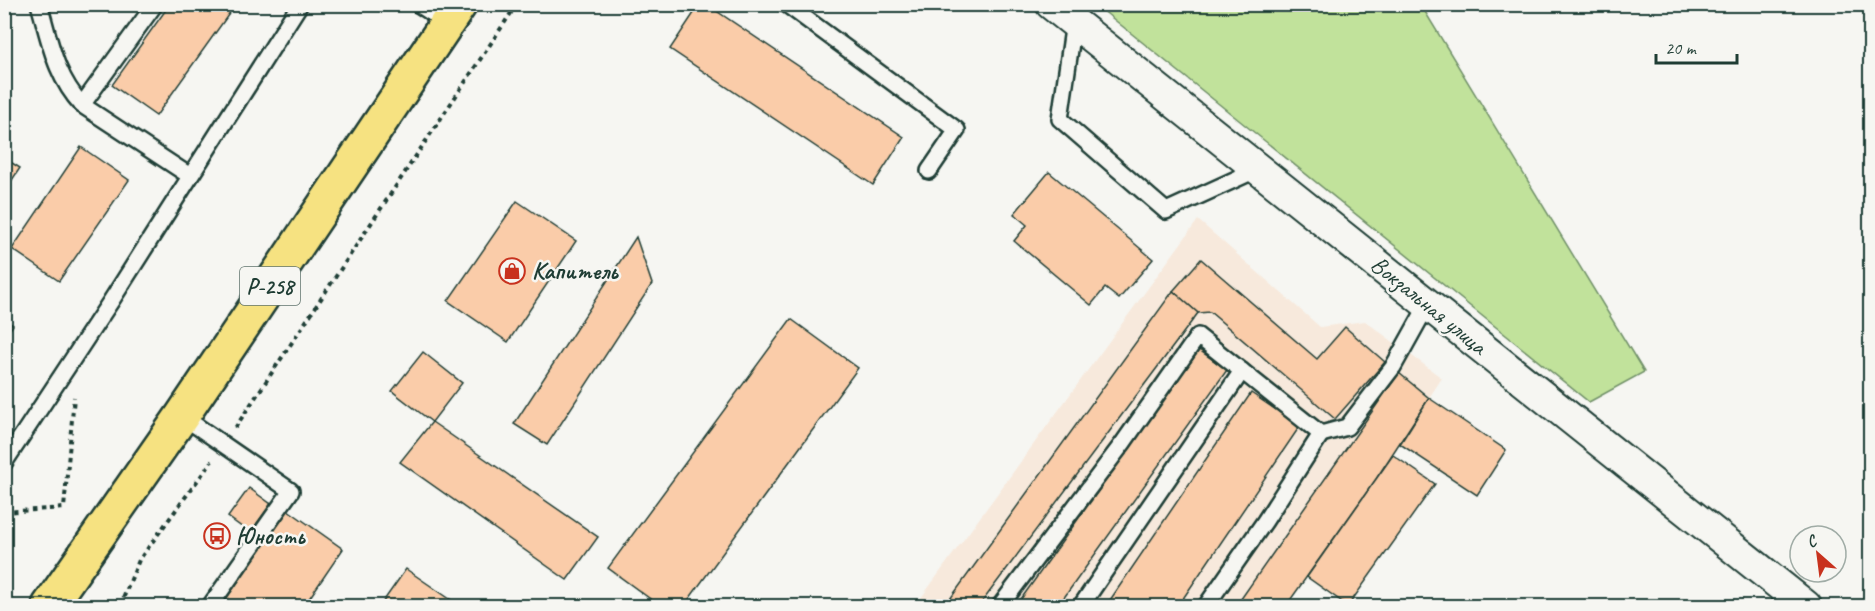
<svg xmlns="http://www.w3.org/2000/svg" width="1875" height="611" viewBox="0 0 1875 611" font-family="Caveat,sans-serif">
  <rect width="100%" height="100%" fill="#f6f6f2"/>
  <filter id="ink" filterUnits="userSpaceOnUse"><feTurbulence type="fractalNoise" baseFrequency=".0167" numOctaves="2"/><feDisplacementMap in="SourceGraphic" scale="12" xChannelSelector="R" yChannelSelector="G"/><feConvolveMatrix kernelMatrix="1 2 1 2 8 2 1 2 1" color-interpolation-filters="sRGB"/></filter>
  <g filter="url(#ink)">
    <!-- built -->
    <path fill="#f7e9dc" d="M1198 220 1320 327 1365 321 1442 378 1376 479 1307 577 1286 606H915Z"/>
    <!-- green -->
    <path fill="#c1e29b" stroke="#709068" stroke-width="1.5" d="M1096 5H1421L1644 372 1589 402Z"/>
    <!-- building -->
    <g fill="#facca9" stroke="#1f3d34" stroke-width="1.5">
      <path d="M170 4H236L156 116 112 85Z"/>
      <path d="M700 4H706L904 137 873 185 670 49Z"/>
      <path d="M81 147 129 180 59 281 12 249Z"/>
      <path d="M4 158 20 168 4 192Z"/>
      <path d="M1049 172 1153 259 1119 299 1105 288 1091 305 1014 241 1027 225 1014 214Z"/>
      <path d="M517 201 576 241 508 342 448 301Z"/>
      <path d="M636 237 652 284 547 445 514 424Z"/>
      <path d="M1201 259 1317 359 1345 327 1385 362 1335 419 1210 312 1198 313 1173 291Z"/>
      <path d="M1173 291 1198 313 979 606H945Z"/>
      <path d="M4 319 13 325 4 338Z"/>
      <path d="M791 319 858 368 684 606H660L608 568Z"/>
      <path d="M1199 350 1227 370 1058 606H1016Z"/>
      <path d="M423 352 462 383 432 422 392 391Z"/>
      <path d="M1399 373 1429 398 1376 479 1286 606H1236Z"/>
      <path d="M1251 393 1300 426 1178 606H1106Z"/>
      <path d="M1429 398 1506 450 1477 495 1400 444Z"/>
      <path d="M432 422 598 537 567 580 400 462Z"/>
      <path d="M1393 455 1435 484 1348 606 1307 577Z"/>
      <path d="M249 488 271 504 250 533 228 517Z"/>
      <path d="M288 510 343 549 304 606H221Z"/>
      <path d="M406 569 460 606H380Z"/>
    </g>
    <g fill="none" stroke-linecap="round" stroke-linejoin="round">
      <!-- service casing -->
      <g stroke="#1f3d34" stroke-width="20">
        <g id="service">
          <path d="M39 4C50 41 55 76 82 105L190 176"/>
          <path d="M418 4 447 23"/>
          <path d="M786 4 957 130 929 171"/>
          <path d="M1074 22 1060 119 1166 211 1258 169"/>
          <path d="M82 105 155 4"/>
          <path d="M182 416 291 491 210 606"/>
          <path d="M1321 434 1347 427 1393 367 1428 304"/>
          <path d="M4 463 111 301 300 4"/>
          <path d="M1000 606 1123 443 1198 336 1321 434 1265 521 1206 606"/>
          <path d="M1081 606 1242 371"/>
        </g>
      </g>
      <!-- minor casing -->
      <g stroke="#1f3d34" stroke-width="34">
        <path id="minor" d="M1051 4 1806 606"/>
      </g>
      <!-- primary casing -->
      <g stroke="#1f3d34" stroke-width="38">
        <path id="primary" d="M49 606 182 416 460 4"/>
      </g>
      <!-- path -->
      <g stroke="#1f3d34" stroke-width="4" stroke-dasharray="4.5 4.5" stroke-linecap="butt">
        <path d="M235 428 517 4"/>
        <path d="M4 512 64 508 74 397"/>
        <path d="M120 606 139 560 212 461"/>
      </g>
      <!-- service -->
      <use href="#service" stroke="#f6f6f2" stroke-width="15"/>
      <!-- minor -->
      <use href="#minor" stroke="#f6f6f2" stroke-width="30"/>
      <!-- primary -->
      <use href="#primary" stroke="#f6e281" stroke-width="33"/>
    </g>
  </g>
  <!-- icons -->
  <defs>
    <g id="shop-ring" transform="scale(1.35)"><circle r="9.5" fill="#f6f6f2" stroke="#c8321e" stroke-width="1.5"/><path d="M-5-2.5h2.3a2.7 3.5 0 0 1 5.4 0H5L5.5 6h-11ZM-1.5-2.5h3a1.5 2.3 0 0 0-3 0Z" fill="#c8321e"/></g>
    <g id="bus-ring" transform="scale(1.35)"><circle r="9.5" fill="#f6f6f2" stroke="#c8321e" stroke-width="1.5"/><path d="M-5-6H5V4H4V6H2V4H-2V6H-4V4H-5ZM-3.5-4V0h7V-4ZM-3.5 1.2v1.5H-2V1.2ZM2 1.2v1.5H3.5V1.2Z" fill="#c8321e"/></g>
  </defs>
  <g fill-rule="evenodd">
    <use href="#shop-ring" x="512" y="271"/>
    <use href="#bus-ring" x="217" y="536"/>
  </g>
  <g text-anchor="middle" stroke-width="5" stroke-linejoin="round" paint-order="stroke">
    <!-- shield labels -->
    <rect fill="#f6f6f2" stroke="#60746d" stroke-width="1.5" x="240" y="267" width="60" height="38" rx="4.5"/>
    <g font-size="22" font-weight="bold" fill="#1f3d34">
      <text x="270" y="294">Р-258</text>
    </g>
    <!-- poi labels -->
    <g font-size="24" font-weight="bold" fill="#1f3d34" stroke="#f6f6f2" text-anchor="start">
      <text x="532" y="279">Капитель</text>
      <text x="236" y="544">Юность</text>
    </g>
    <!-- street labels -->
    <g font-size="24" fill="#1f3d34" stroke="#f6f6f2">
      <text transform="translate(1429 305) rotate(39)" y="8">Вокзальная улица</text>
    </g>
  </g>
  <!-- margin -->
  <rect width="1875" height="611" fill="none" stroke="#f6f6f2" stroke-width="24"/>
  <rect x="12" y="12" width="1851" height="587" fill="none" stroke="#1f3d34" stroke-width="2" filter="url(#ink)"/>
  <!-- north arrow -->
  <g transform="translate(1818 554) rotate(332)"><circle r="28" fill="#f6f6f2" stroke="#a0aca6" stroke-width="1.5"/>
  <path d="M0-4.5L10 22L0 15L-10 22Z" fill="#c8321e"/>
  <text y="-9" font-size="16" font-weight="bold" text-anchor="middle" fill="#1f3d34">С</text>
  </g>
  <!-- scale -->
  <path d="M1656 54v9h81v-9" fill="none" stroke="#1f3d34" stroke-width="3"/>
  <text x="1665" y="54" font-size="18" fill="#1f3d34" stroke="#f6f6f2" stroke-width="4.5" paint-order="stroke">20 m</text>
</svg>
